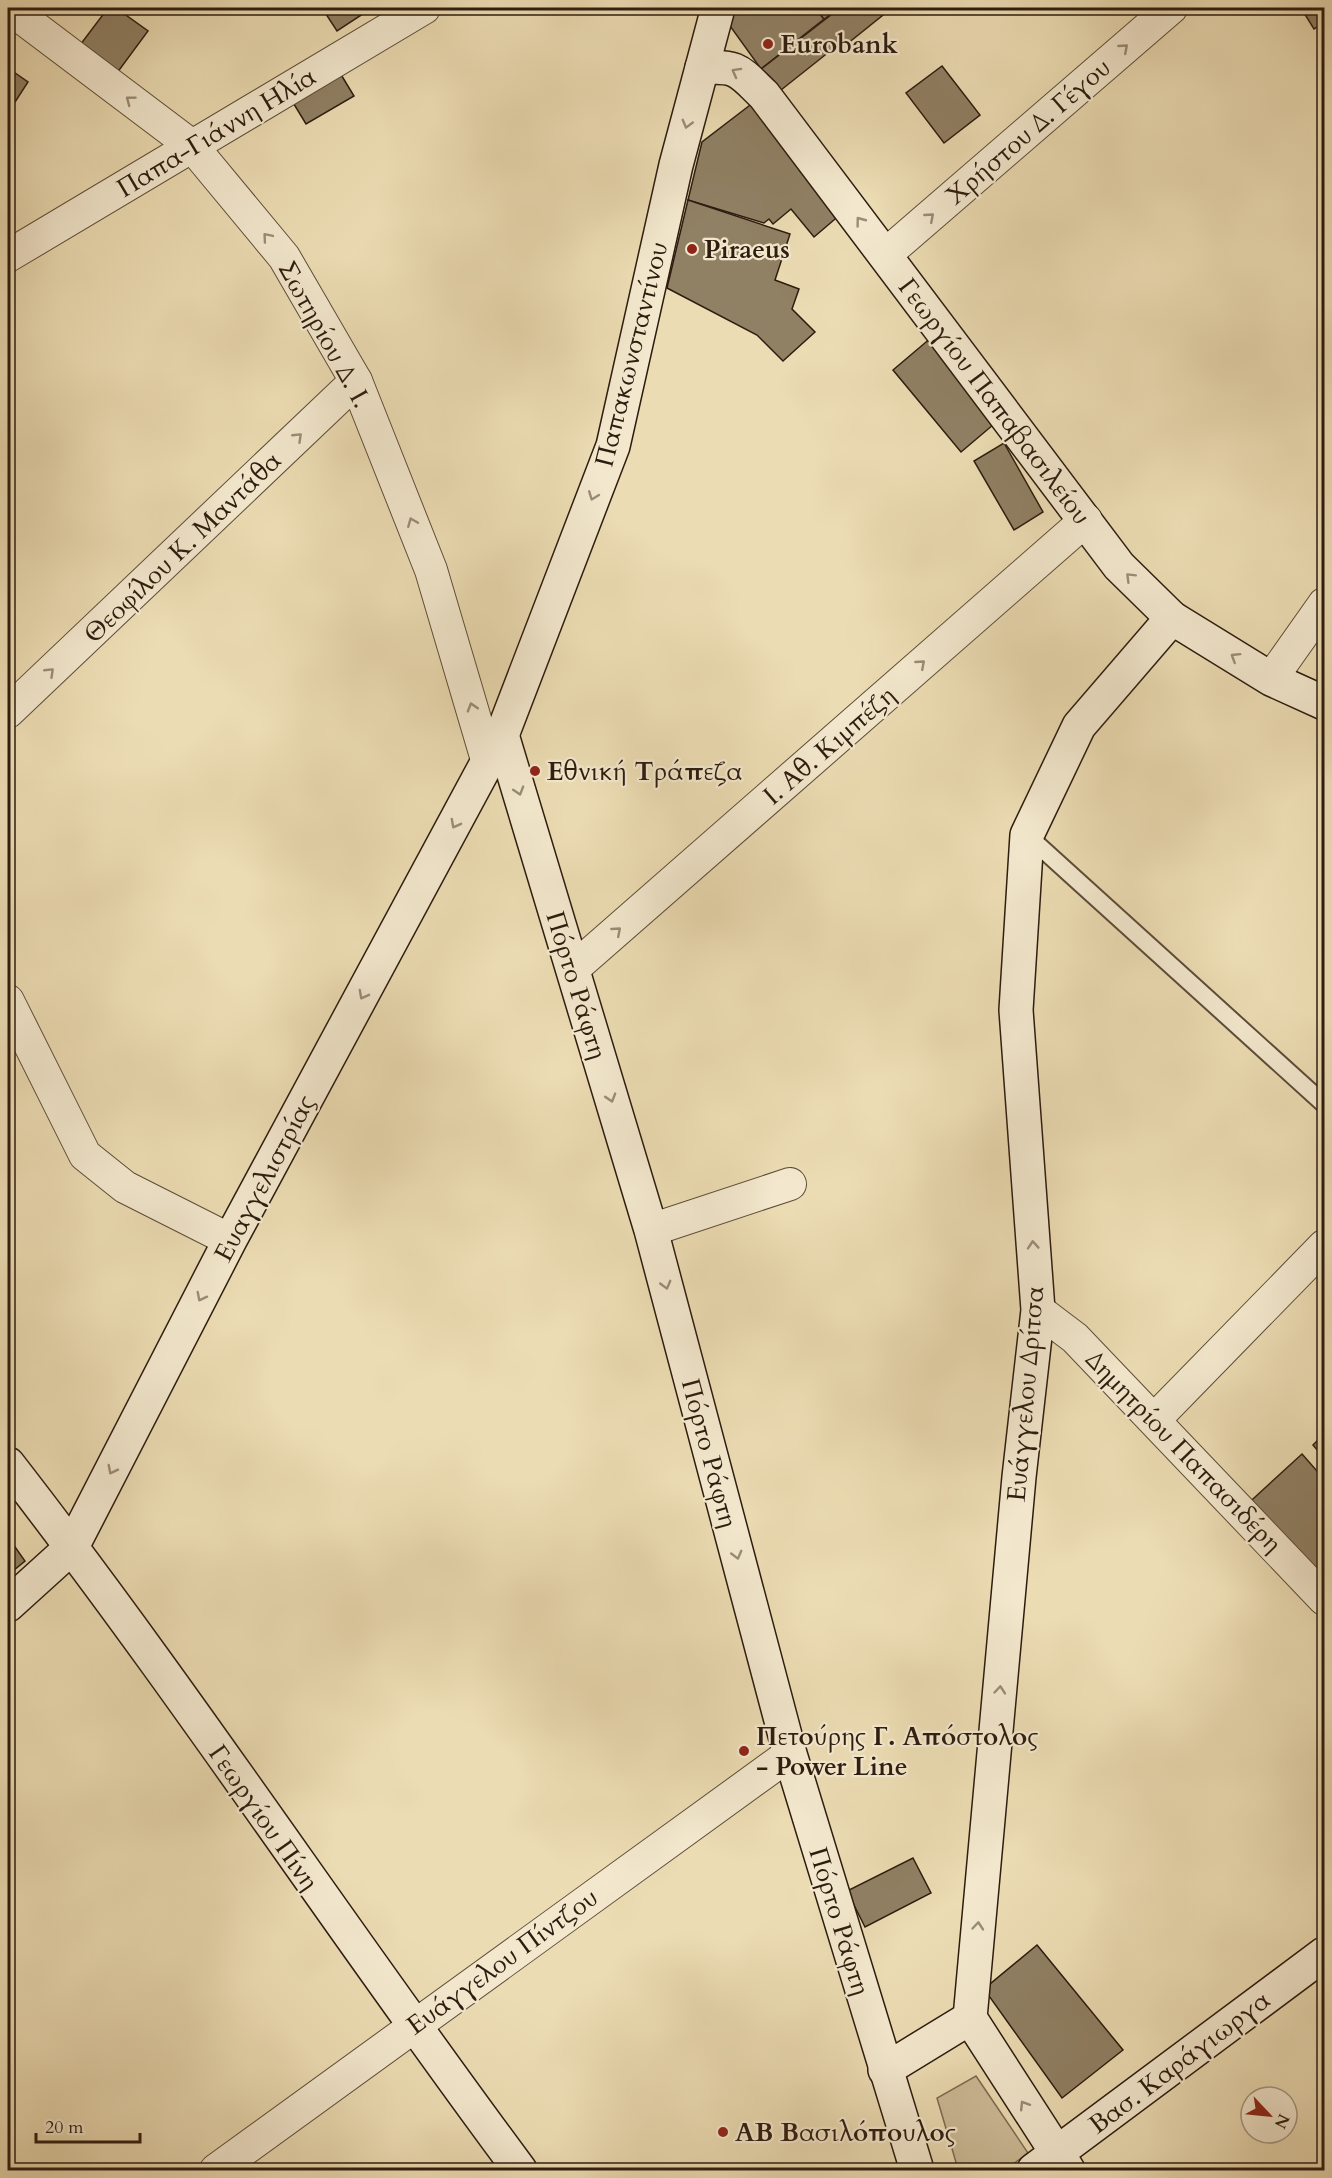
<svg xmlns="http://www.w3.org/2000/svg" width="1332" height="2178" viewBox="0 0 1332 2178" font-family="Cardo,serif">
  <rect width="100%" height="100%" fill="#ecdcb3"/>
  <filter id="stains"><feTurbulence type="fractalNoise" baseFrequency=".00333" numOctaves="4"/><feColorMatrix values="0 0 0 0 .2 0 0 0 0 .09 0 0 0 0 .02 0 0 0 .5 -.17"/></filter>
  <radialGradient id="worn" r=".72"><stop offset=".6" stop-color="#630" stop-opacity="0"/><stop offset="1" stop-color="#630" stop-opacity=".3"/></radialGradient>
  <!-- green -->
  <path fill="#ccbb97" stroke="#7c6c53" stroke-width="1.5" d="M976 2076 1028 2153 1005 2170 958 2169 937 2098Z"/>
  <!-- building -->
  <g fill="#908064" stroke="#2d1c0f" stroke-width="1.5">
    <path d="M108 8H116L148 31 117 73 80 45Z"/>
    <path d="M322 8H372L337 31Z"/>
    <path d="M740 8H815L824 19 761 69 725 19Z"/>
    <path d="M815 8H840L824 19Z"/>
    <path d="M840 8H878L883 15 847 44 844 40 776 94 761 69Z"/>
    <path d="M1301 8H1324V23L1314 29Z"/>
    <path d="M942 66 980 115 944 143 906 93Z"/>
    <path d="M8 68 28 82 8 113Z"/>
    <path d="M337 68 354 96 306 124 289 96Z"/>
    <path d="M758 99 841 214 814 237 791 209 773 224 769 219 764 223 688 200 702 142Z"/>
    <path d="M688 200 790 234 775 280 799 289 792 309 815 332 783 361 757 335 667 288Z"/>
    <path d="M932 337 1000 419 961 452 893 370Z"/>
    <path d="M1004 443 1043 512 1014 530 974 461Z"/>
    <path d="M1324 1434V1458L1313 1445Z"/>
    <path d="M1302 1454 1324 1479V1574L1312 1586 1242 1509Z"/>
    <path d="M8 1537 25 1561 8 1575Z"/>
    <path d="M913 1858 931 1893 865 1927 847 1891Z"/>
    <path d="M1037 1945 1123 2050 1062 2098 984 1989Z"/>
  </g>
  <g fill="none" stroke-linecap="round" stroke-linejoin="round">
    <!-- lane casing -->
    <g stroke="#5d4c38" stroke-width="20">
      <path id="lane" d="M1027 835 1324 1104"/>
    </g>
    <!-- street casing -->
    <g stroke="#5d4c38" stroke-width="34">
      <g id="street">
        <path d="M9 8 192 146 284 257 356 381 431 570 488 763"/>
        <path d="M885 255 1171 8"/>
        <path d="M8 256 424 8"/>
        <path d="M1271 679 1324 604"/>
        <path d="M8 712 356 381"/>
        <path d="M573 969 1086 520"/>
        <path d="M8 1001 85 1155 125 1187 230 1240"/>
        <path d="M651 1230 790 1184"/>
        <path d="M1038 1310 1075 1338 1324 1599"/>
        <path d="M1154 1420 1324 1246"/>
        <path d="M216 2170 790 1754"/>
      </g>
    </g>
    <!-- secondary casing -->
    <g stroke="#2d1c0f" stroke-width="36">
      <g id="secondary">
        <path d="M702 68C738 65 739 71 764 95L1119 566 1172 618 1271 679 1324 703"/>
        <path d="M502 735 651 1230 790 1754 917 2170"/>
        <path d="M8 1464C186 1693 346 1937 520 2170"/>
        <path d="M8 1605 72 1547 230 1240 502 735 613 446 676 165 718 8"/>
        <path d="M885 2070 970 2018"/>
        <path d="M1034 2170 1324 1954"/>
        <path d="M1068 2170 970 2018 1019 1477 1038 1310 1016 1010 1027 835 1079 726 1172 618"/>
      </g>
    </g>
    <!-- lane -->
    <use href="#lane" stroke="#f3e8ce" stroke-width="16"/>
    <!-- street -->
    <use href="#street" stroke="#f3e8ce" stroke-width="32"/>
    <!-- secondary -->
    <use href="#secondary" stroke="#f3e8ce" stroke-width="33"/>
  </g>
  <!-- one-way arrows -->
  <defs><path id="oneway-chevron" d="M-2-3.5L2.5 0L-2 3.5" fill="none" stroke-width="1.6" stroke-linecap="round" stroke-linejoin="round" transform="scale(1.5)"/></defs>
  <g stroke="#9a8c78">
    <use href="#oneway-chevron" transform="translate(1124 48) rotate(-41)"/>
    <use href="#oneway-chevron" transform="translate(736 72) rotate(-151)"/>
    <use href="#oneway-chevron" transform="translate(130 100) rotate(-143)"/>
    <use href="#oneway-chevron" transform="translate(687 124) rotate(105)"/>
    <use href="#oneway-chevron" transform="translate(930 217) rotate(-41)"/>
    <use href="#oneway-chevron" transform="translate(860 221) rotate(-127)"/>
    <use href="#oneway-chevron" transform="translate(267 237) rotate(-130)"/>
    <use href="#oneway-chevron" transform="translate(298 437) rotate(-44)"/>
    <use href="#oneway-chevron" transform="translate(593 496) rotate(111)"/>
    <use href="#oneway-chevron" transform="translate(412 522) rotate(-112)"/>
    <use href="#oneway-chevron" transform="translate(1130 577) rotate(-135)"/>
    <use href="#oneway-chevron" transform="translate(1235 657) rotate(-148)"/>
    <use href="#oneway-chevron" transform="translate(921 664) rotate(-41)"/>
    <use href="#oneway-chevron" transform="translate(50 672) rotate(-44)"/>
    <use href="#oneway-chevron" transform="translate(472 707) rotate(-107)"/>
    <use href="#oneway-chevron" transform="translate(519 791) rotate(73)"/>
    <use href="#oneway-chevron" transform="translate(455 824) rotate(118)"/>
    <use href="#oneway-chevron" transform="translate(617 931) rotate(-41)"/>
    <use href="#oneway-chevron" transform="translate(363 995) rotate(118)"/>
    <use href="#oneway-chevron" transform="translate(611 1098) rotate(73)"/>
    <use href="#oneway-chevron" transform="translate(1033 1245) rotate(-94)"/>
    <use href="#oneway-chevron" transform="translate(666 1285) rotate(75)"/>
    <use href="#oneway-chevron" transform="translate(201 1297) rotate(117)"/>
    <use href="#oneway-chevron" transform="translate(112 1470) rotate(117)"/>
    <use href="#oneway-chevron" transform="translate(737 1555) rotate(75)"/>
    <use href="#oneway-chevron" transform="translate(1000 1690) rotate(-85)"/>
    <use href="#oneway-chevron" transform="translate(978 1926) rotate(-85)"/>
    <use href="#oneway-chevron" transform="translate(1024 2105) rotate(-122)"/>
  </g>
  <!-- markers -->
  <g fill="#8f2418" stroke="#f3e8ce" stroke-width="2">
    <circle cx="768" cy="44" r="6"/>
    <circle cx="692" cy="249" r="6"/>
    <circle cx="535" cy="771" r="6"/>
    <circle cx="744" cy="1751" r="6"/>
    <circle cx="723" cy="2132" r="6"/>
  </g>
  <g text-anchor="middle" stroke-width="4.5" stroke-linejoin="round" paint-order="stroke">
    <!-- poi labels -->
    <g font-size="26" font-weight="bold" fill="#2d1c0f" stroke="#f3e8ce" text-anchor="start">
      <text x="780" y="53">Eurobank</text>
      <text x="704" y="258">Piraeus</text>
      <text x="547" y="780">Εθνική Τράπεζα</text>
      <text x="756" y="1745">Πετούρης Γ. Απόστολος<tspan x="756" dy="30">- Power Line</tspan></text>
      <text x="735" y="2141">ΑΒ Βασιλόπουλος</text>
    </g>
    <!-- street labels -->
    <g font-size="26" fill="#2d1c0f" stroke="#f3e8ce">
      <text transform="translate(1028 131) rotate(-41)" y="9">Χρήστου Δ. Γέγου</text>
      <text transform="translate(216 132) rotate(-31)" y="9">Παπα-Γιάννη Ηλία</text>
      <text transform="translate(325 334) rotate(61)" y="9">Σωτηρίου Δ. Ι.</text>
      <text transform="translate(631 354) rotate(-76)" y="9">Παπακωνσταντίνου</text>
      <text transform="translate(995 401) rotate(53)" y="9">Γεωργίου Παπαβασιλείου</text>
      <text transform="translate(182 547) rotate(-44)" y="9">Θεοφίλου Κ. Μαντάθα</text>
      <text transform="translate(829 745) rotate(-41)" y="9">Ι. Αθ. Κιμπέζη</text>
      <text transform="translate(577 985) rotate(73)" y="9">Πόρτο Ράφτη</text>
      <text transform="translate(264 1178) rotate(-62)" y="9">Ευαγγελιστρίας</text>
      <text transform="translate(1025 1394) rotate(-85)" y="9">Ευάγγελου Δρίτσα</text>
      <text transform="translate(1184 1451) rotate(46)" y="9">Δημητρίου Παπασιδέρη</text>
      <text transform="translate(710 1453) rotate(75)" y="9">Πόρτο Ράφτη</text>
      <text transform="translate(264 1817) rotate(55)" y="9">Γεωργίου Πίνη</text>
      <text transform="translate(840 1921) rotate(73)" y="9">Πόρτο Ράφτη</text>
      <text transform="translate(502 1961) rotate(-36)" y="9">Ευάγγελου Πίντζου</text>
      <text transform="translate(1179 2062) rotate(-37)" y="9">Βασ. Καράγιωργα</text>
    </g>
  </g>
  <!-- margin -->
  <rect width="1332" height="2178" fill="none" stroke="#ecdcb3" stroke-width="30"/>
  <rect x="9" y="9" width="1314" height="2160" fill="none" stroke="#2d1c0f" stroke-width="3"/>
  <rect x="15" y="15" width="1302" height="2148" fill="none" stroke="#2d1c0f" stroke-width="1.5"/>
  <!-- north arrow -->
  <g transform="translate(1269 2115) rotate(116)"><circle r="28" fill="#f3e8ce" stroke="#a49682" stroke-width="1.5"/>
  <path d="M0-4.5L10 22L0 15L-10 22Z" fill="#8f2418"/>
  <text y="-9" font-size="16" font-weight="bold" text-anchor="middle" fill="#2d1c0f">N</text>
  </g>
  <!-- scale -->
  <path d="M36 2133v9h104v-9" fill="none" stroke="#2d1c0f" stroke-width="3"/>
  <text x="45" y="2133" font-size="18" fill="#2d1c0f" stroke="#f3e8ce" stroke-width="4.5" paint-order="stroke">20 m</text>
  <rect width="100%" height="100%" filter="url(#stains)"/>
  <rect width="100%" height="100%" fill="url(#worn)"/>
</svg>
